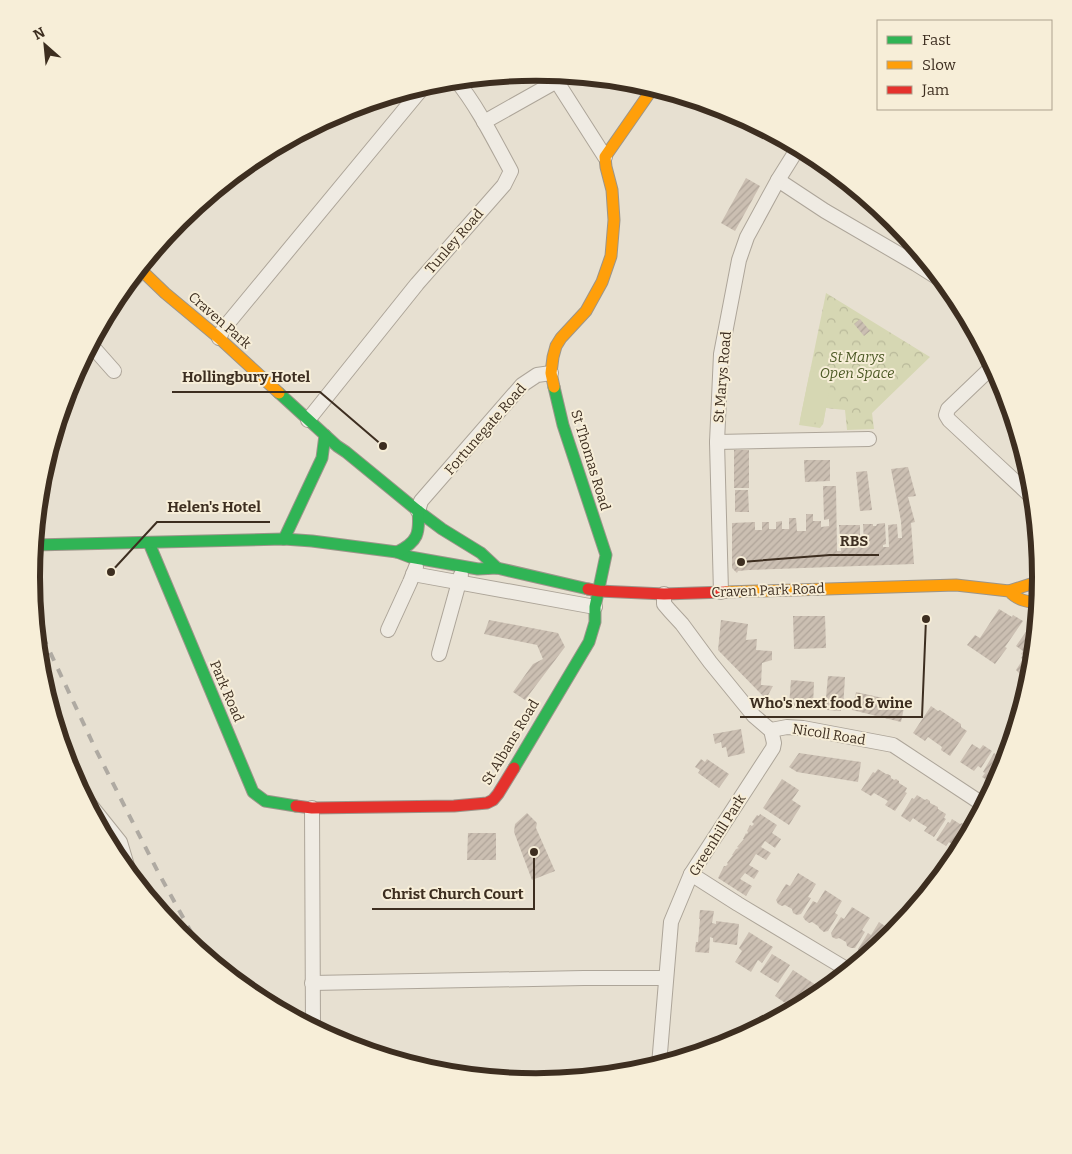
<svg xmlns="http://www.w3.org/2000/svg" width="1072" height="1154" viewBox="0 0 1072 1154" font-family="Bitter,serif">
  <defs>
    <pattern id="park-crowns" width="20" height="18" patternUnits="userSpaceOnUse" patternTransform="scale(1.25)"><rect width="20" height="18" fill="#d6d7b3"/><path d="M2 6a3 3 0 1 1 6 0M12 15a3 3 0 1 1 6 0" fill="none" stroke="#b9b99a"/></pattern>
    <pattern id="building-hatch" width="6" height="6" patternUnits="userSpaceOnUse" patternTransform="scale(1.25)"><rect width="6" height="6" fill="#cbbfb2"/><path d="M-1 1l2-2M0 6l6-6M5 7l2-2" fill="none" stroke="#afa499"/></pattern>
  </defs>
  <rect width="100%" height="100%" fill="#e7e0d1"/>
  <!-- park -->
  <path fill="url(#park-crowns)" d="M826 293 930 357 872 413 874 429 847 430 845 410 826 408 823 424 820 428 799 425Z"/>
  <!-- pitch -->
  <path fill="#d6d7b3" d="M810 371 832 375 823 424 800 420Z"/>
  <!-- building -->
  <g fill="url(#building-hatch)">
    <path d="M746 178 760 186 735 231 721 223Z"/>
    <path d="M860 319 870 331 864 336 854 324Z"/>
    <rect x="734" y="450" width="15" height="38"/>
    <path d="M804 460H830V481L805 482Z"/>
    <path d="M908 467 916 496 908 497 915 522 911 523 914 564 749 570 738 571 737 573 732 568V523L755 522V530H762V522H769V529H776V522L782 521V529H789V518H796L797 531H806V514H813V521H821V527L829 526V519L824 520 823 486H836L837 551H841L839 525H860V544L862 548 864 544 863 524H873V526H876L877 524 885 523 886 544 883 545V547H889L888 525 897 524 898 538H902L901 521 891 469Z"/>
    <path d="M867 471 872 510 860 511 856 472Z"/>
    <path d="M735 490H748L749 512H735Z"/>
    <path d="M999 609 1012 617 1013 615 1023 621 1005 647 1007 648 995 664 967 645 975 635 980 638Z"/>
    <path d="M793 616H825L826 648 794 649Z"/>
    <path d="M489 620 558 633 565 647 525 700 513 692 533 664 543 659 537 645 484 634Z"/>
    <path d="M721 620 748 624 746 640 757 639 756 650 772 651V660L762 663 761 685 773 686 766 699 718 650Z"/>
    <path d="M1030 626 1036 629 1032 664H1031L1023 677 1016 670 1023 659 1021 658 1023 655 1021 654 1023 651 1016 646Z"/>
    <path d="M828 676 845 677 843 709H841V711L827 710V708H825Z"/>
    <path d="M791 680 814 682 813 707 809 709H803L802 706H800L798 708H792L789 705Z"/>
    <path d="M856 692 905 703 901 722 852 710Z"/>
    <path d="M931 706 938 711 940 710 961 724V727L967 731 950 756 941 750 942 747 928 737 925 741 913 733Z"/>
    <path d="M741 729 745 753 728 757 726 747 722 748 721 742 715 744 713 734Z"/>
    <path d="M972 744 980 749 983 745 992 751 981 768 978 766 974 771 960 762Z"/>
    <path d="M799 753 861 762 858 782 797 772 789 767Z"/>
    <path d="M994 753 1004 760 1002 764 1004 765 1002 770 994 786 991 784 990 782 982 777 985 773 983 772Z"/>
    <path d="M701 759 705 762 707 759 729 774 719 788 698 773 700 770 695 767Z"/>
    <path d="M878 769 886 774H888L891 776V778L894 780 896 779 899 781V783L907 788 905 792 907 793 895 811 885 805 888 801 874 793 871 796 861 790 873 772 875 773Z"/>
    <path d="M782 779 799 790 792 800 801 806 789 825 763 808Z"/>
    <path d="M917 795 925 800 927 799 930 801V803L938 807V809L946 814 944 818 946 819 934 837 924 831 927 827 920 823 913 818 910 822 901 816 912 798 914 799Z"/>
    <path d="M527 813 537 823 536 828 555 871 532 880 514 832 515 824Z"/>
    <path d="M760 814 777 825 772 833 781 839 775 848 765 841 761 847 771 853 766 860 756 854 749 865 759 871 754 879 745 873 740 879 752 886 746 896 718 878 724 866H726L728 864 727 863 733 855H732L736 849 739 848 737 847 744 839H743L746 833 747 834 748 832 747 831 750 825 752 826 754 824 752 822 757 815 759 816Z"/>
    <path d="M952 819 960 824 962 823 965 825 966 827 969 829 971 828 960 850 949 842 946 846 936 840 948 822 950 823Z"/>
    <path d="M468 833H496V860H467Z"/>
    <path d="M798 873 816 884 808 897 811 898 801 914 797 915 793 913 792 909 785 905 782 906 778 904 776 900 786 884 790 886Z"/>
    <path d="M825 890 842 901 835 913 838 915 828 931 824 932 820 929 818 926 812 922 809 923 805 920 803 917 813 901 817 903Z"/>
    <path d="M852 907 870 918 862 930 865 932 855 948H851L847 946 846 942 839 938 836 939 832 937 831 933 841 917 844 919Z"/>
    <path d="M700 910 714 911 712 923 716 924V921L739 924 737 945 713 942V938L710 937 709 953 695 952 696 942H698L700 919H699Z"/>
    <path d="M879 922 894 932 867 955H863L859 953 858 949 868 933 871 935Z"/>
    <path d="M749 932 773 947 762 963 758 960 751 972 735 962 742 951 739 948Z"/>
    <path d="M772 954 790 965 778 983 760 972Z"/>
    <path d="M793 970 816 985 804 1003 794 1009 775 996Z"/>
  </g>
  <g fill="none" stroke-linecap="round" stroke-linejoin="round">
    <!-- street casing -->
    <g stroke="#ada599" stroke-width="16">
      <g id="street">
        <path d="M552 74 605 157"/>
        <path d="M484 122 557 81"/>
        <path d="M778 180 825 211 916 264 943 281"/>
        <path d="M113 302 142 270"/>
        <path d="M219 338 224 328 424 86"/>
        <path d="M91 345 114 371"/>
        <path d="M993 366 948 409 946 415 949 420 1033 498"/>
        <path d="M308 420 417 284 504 185 511 171C494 140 478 107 456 80"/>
        <path d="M717 442 869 439"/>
        <path d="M418 511 421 501 522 385 537 375 551 373"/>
        <path d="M413 574 595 607"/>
        <path d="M721 592 717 442 721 354 739 260 747 237 778 180 798 148"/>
        <path d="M664 594V604L670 611 682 624 710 662 754 716 768 728 771 730 787 727 803 728 893 745 984 805"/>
        <path d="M388 630 410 582 416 567"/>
        <path d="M439 654 461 575"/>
        <path d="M88 802 120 842 128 869V872"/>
        <path d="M312 808 313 1027"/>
        <path d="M691 874 738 904 848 970"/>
        <path d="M312 983 584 978H665"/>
        <path d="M659 1065 671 922 691 874 773 748 774 743 771 730"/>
      </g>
    </g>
    <!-- fast casing -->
    <g stroke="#9c958a" stroke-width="13">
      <g id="fast">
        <path d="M279 393 337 446 346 452 418 511 442 529 481 553 497 568"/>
        <path d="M284 539 322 458 325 435"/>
        <path d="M149 543 253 792 265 801 296 806"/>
        <path d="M34 545 284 539 312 541 397 552 410 557 478 569 497 568 588 589"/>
        <path d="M397 552C418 542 420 533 418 511"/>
        <path d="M514 768 589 642 595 622V607L606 555 563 425 554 387"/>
      </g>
    </g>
    <!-- slow casing -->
    <g stroke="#9c958a" stroke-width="13">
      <g id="slow">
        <path d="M139 268 165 293 219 338 279 393"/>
        <path d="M554 387 551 373 553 357 556 346 561 338 586 311 602 282 611 256 614 220 612 190 606 167 605 157 653 88"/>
        <path d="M1009 591 1034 583 1041 578"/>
        <path d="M726 592 956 585 1009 591C1017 600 1027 602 1038 603"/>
      </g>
    </g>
    <!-- jam casing -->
    <g stroke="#9c958a" stroke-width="13">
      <g id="jam">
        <path d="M588 589 599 591 664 594 726 592"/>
        <path d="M296 806 312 808 454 806 487 803 493 800 498 794 514 768"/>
      </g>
    </g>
    <!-- street -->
    <use href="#street" stroke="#efebe3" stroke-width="14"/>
    <!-- fast -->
    <use href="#fast" stroke="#30b455" stroke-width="11"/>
    <!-- slow -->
    <use href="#slow" stroke="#ff9f0a" stroke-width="11"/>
    <!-- jam -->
    <use href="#jam" stroke="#e5322d" stroke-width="11"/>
    <!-- rail -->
    <path stroke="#afaaa2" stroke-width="4" stroke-dasharray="9 9" stroke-linecap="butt" d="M35 620 95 748 158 872 202 952"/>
  </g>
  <g text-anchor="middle" stroke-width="4" stroke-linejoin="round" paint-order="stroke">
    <!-- street labels -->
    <g font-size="14" fill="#3d2e20" stroke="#f7eed8">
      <text transform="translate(454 241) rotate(-49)" y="5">Tunley Road</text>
      <text transform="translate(220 320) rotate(41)" y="5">Craven Park</text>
      <text transform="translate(722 377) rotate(-85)" y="5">St Marys Road</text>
      <text transform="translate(485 429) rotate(-49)" y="5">Fortunegate Road</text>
      <text transform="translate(591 460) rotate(73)" y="5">St Thomas Road</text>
      <text transform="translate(768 590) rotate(-2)" y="5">Craven Park Road</text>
      <text transform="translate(227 691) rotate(67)" y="5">Park Road</text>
      <text transform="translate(829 734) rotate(9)" y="5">Nicoll Road</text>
      <text transform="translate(510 742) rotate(-59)" y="5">St Albans Road</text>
      <text transform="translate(717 835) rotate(-58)" y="5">Greenhill Park</text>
    </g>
    <!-- park labels -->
    <g font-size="14" font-style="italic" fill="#4d5a26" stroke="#f7eed8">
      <text x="857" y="362">St Marys<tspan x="857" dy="16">Open Space</tspan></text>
    </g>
  </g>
  <!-- crop -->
  <path d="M0 0H1072V1154H0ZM40 577a496 496 0 1 1 992 0a496 496 0 1 1-992 0Z" fill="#f7eed8" fill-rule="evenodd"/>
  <path fill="none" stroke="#3d2e20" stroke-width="6" d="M40 577a496 496 0 1 1 992 0a496 496 0 1 1-992 0Z"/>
  <!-- callouts -->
  <path fill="none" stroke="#3d2e20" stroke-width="2" d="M383 446L320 392H172M111 572L157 522H270M741 562L830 555H879M926 619L922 717H740M534 852L534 909H372"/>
  <g fill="#3d2e20" stroke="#f7eed8" stroke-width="2">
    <circle cx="383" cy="446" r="5"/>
    <circle cx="111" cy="572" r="5"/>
    <circle cx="741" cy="562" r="5"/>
    <circle cx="926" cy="619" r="5"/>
    <circle cx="534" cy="852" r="5"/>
  </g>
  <g font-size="15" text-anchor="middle" font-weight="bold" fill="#3d2e20" stroke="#f7eed8" stroke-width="4" stroke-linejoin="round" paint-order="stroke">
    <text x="246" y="382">Hollingbury Hotel</text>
    <text x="214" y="512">Helen's Hotel</text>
    <text x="854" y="546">RBS</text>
    <text x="831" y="708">Who's next food &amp; wine</text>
    <text x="453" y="899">Christ Church Court</text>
  </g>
  <!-- legend -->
  <rect x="877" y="20" width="175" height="90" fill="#f7eed8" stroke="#ada18e"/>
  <rect x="887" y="36" width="25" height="8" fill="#30b455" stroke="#ada18e"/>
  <text x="922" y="45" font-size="15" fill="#3d2e20">Fast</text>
  <rect x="887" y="61" width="25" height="8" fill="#ff9f0a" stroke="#ada18e"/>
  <text x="922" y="70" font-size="15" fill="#3d2e20">Slow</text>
  <rect x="887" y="86" width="25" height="8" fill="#e5322d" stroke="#ada18e"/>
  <text x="922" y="95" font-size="15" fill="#3d2e20">Jam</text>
  <!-- north arrow -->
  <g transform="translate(45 45) rotate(333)" stroke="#f7eed8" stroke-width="4" paint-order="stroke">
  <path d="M0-4L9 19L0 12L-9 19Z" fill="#3d2e20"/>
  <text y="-8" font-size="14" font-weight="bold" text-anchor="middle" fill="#3d2e20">N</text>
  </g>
</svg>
